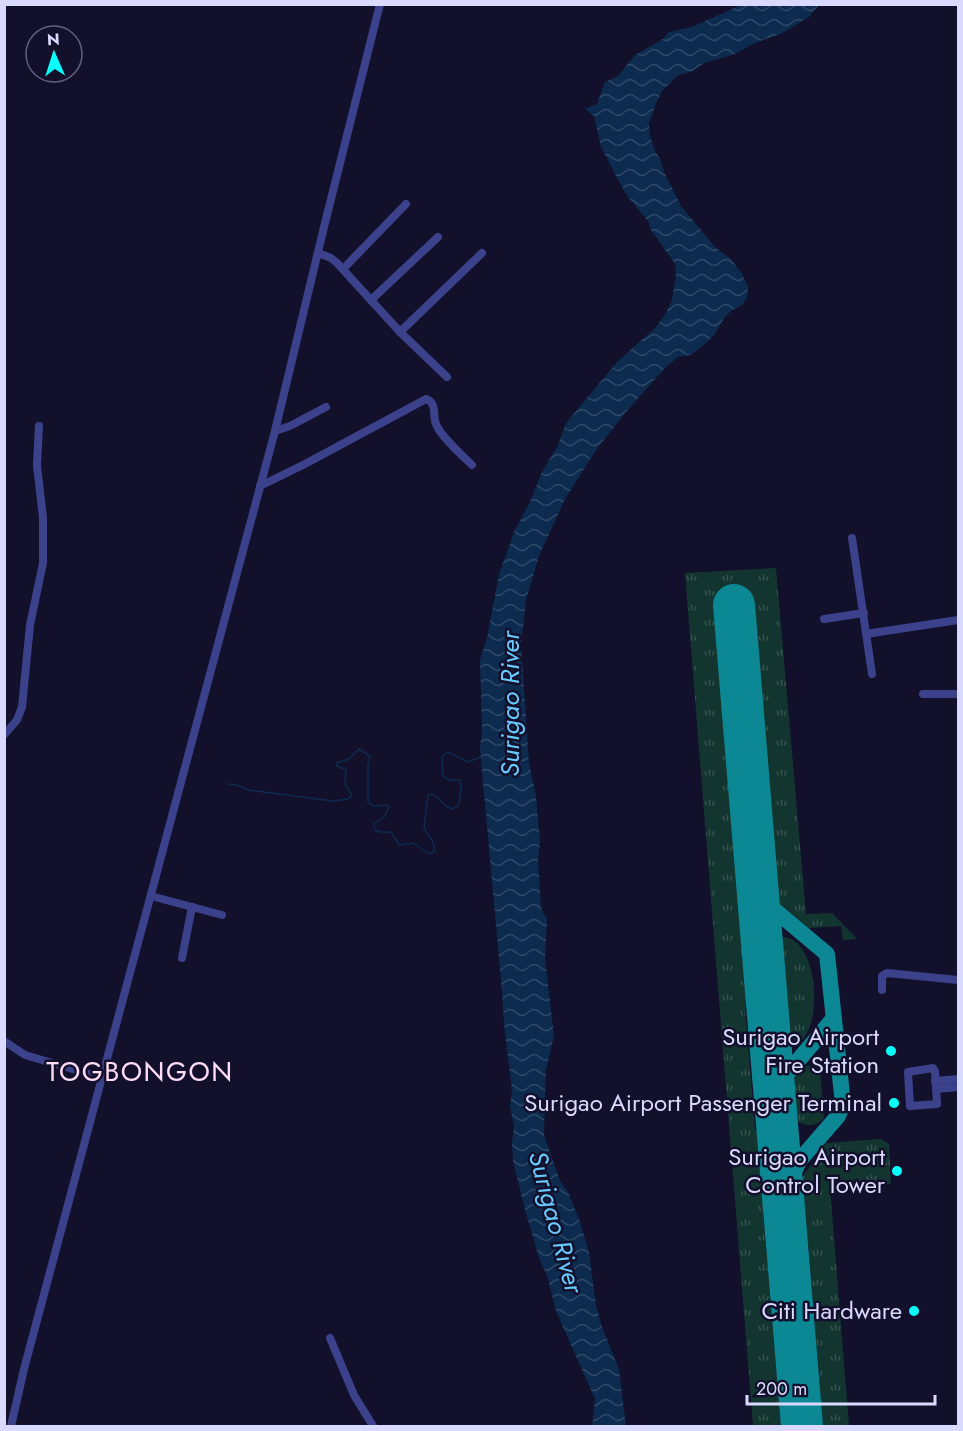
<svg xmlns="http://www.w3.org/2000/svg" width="963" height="1431" viewBox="0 0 963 1431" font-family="Jost,sans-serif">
  <defs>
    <pattern id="grass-tufts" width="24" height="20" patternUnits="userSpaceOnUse" patternTransform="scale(1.5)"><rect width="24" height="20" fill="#133530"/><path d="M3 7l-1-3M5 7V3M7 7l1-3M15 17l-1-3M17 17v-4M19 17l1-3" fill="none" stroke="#35524f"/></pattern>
    <pattern id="water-waves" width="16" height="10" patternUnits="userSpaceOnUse" patternTransform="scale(1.5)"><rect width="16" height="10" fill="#0c2b4e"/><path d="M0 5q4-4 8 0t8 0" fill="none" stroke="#2f4969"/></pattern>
  </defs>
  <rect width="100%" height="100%" fill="#12102b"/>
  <!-- grass -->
  <g fill="url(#grass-tufts)">
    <path d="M776 568 806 914 832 913 857 939 843 940 841 926 809 928 773 898 749 604 717 607 750 1006 745 1007 755 1130H762L769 1211 763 1212 781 1426H753L685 573Z"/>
    <path d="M785 937C818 942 825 1027 796 1046H790L787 1004H782L777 943 779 940Z"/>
    <path d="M804 1066H814L820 1069 824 1118C817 1127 805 1127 796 1120L793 1080Z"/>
    <path d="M881 1139 889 1144 891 1184 830 1188 849 1426H823L805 1207 798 1208 797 1196 803 1195 801 1179 826 1143Z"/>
  </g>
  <!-- water -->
  <path fill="url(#water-waves)" d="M743 4 819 5 809 17 781 34 757 42 735 54 704 63 693 71 677 76 662 91 656 103 649 124 650 135 654 149 660 159 664 172 681 206 715 247 731 259 742 274 748 287 747 298 742 305 731 311 725 317 714 335 706 343 691 355 678 357 664 369 626 412 596 450 565 499 539 556 526 600 521 645 529 763 536 796 540 842 538 860 541 908 547 919 545 959 554 1035 546 1070 544 1135 560 1181 568 1192 579 1219 589 1252 596 1305 602 1327 619 1369 626 1426H592L595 1399 556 1311 547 1275 540 1261 525 1210 513 1161 512 1143 514 1127 510 1106 512 1090 504 1024 502 991 480 749 482 729 480 660 487 638 499 574 515 530 530 502 542 472 558 445 566 423 617 362 656 327 666 313 672 300 676 274 675 264 651 230 648 221 627 196 614 172 601 147 594 116 585 109 597 104 605 82 618 76 635 55 663 39 669 32 692 27Z"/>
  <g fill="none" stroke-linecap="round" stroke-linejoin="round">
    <!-- stream -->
    <path stroke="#0c2b4e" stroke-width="1.5" d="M228 784 237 785 248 790 333 801 348 799 352 795 345 784 346 770 337 766 336 763 349 759 359 749 370 756 368 764V802C374 809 379 805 387 805L389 807 385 816 374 824 375 830 380 832H391L399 845 413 843 429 854 434 852V844L424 828 428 795 433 794 446 806 453 809 459 805 461 789 460 780H449L443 776 442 756 448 752 468 762 481 757"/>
    <!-- taxiway -->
    <g stroke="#0c8894" stroke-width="16">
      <path d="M758 896 827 954 843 1104 838 1116 799 1161 783 1196"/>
      <path d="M774 1089 834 1018"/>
    </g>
    <!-- runway -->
    <path stroke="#0c8894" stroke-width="42" d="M734 605 802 1426"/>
    <!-- minor -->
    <g stroke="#3b418a" stroke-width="8">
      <path d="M318 253 331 258 337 263 400 332 447 377"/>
      <path d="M343 269 406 204"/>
      <path d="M371 300 438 237"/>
      <path d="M400 332 482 253"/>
      <path d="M275 431 290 426 326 407"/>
      <path d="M260 486 305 464 426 399C438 404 432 415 436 424 441 437 462 455 472 465"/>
      <path d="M852 538 872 674"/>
      <path d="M824 619 864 613"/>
      <path d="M866 634 958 620"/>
      <path d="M923 694H958"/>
      <path d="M4 735 17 720 22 707 30 625 43 563V518L37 465 39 426"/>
      <path d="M151 896 222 915"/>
      <path d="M182 958 192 907"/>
      <path d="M882 990V976L887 973 958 980"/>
      <path d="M4 1041 25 1055 103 1078"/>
      <path d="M933 1068 935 1071 937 1104 910 1106 908 1072Z"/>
      <path d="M935 1081 958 1079"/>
      <path d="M936 1089 958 1087"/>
      <path d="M330 1338 354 1395 373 1426"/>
      <path d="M11 1426 24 1369 275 431 324 227 380 4"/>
    </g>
  </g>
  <!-- markers -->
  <g fill="#06fffc" stroke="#12102b" stroke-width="2">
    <circle cx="891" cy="1051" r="6"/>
    <circle cx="894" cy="1103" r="6"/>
    <circle cx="897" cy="1171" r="6"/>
    <circle cx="914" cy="1311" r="6"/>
  </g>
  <g text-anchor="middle" stroke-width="5" stroke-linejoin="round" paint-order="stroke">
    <!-- poi labels -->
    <g font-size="24" fill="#dadaff" stroke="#12102b" text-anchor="end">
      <text x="879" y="1045">Surigao Airport<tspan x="879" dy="28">Fire Station</tspan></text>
      <text x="882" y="1111">Surigao Airport Passenger Terminal</text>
      <text x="885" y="1165">Surigao Airport<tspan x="885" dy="28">Control Tower</tspan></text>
      <text x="902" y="1319">Citi Hardware</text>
    </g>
    <!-- water labels -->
    <g font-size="26" font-style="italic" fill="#68caff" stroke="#12102b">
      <text transform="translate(510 704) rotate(-90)" y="9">Surigao River</text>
      <text transform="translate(556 1222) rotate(75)" y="9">Surigao River</text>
    </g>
    <!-- quarter labels -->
    <g font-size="27" letter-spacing="1.5" fill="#ffdcf6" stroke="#12102b">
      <text x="140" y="1081">TOGBONGON</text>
    </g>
  </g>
  <!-- border -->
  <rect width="963" height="1431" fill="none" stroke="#dadaff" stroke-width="12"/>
  <!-- north arrow -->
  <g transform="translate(54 54) rotate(357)"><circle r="28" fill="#12102b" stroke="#626180" stroke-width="1.5"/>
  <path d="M0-4.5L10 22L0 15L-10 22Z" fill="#06fffc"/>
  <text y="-9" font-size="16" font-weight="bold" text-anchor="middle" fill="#dadaff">N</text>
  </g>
  <!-- scale -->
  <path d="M747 1395v9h188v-9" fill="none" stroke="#dadaff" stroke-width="3"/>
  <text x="756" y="1395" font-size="18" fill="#dadaff" stroke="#12102b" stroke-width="4.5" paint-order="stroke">200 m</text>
</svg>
